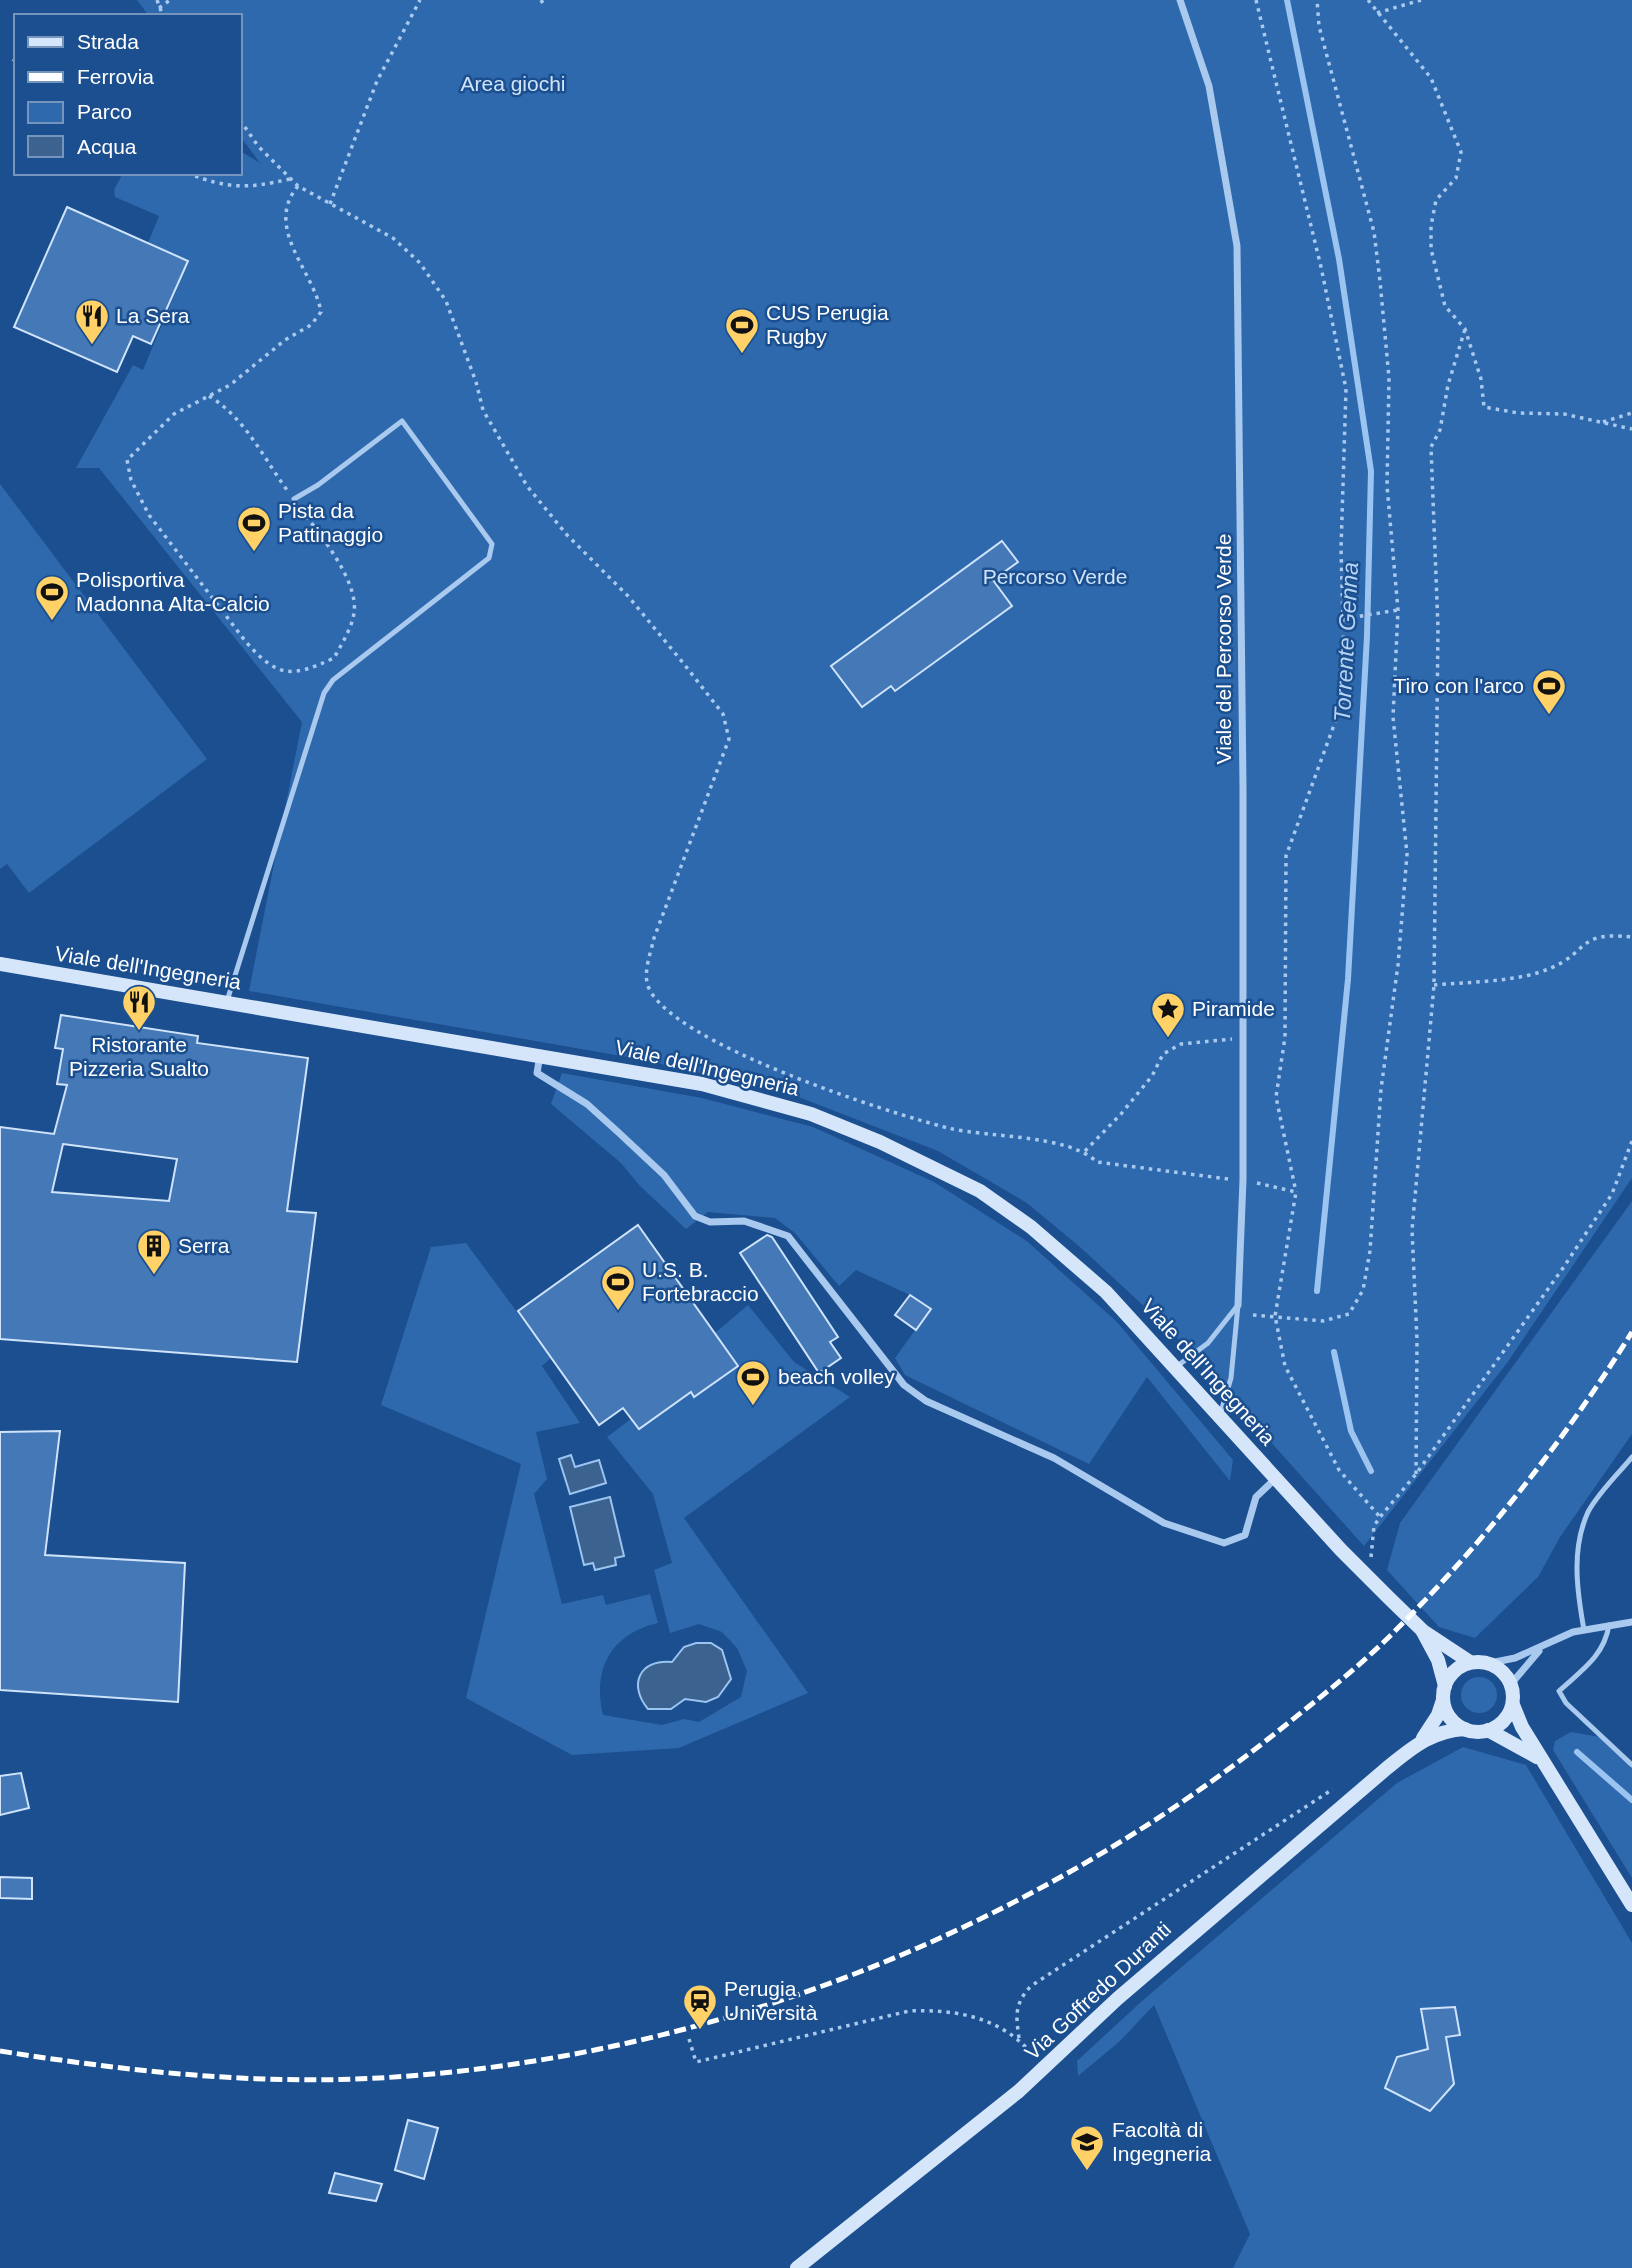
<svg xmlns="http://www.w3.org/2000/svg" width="1632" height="2268" viewBox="0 0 1632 2268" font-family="Helvetica,sans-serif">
  <rect width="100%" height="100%" fill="#1b4f8f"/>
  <!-- green -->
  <g fill="#2e69ad">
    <path d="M137 0H1632V1178L1507 1363 1364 1546 1172 1332 1080 1247 1027 1203 938 1151 783 1091 633 1058 249 991 302 722 99 468H76L133 365 143 370 188 262 148 243 159 216 115 197 114 190 123 173H240V151L260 163 240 136V16H149Z"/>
    <path d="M0 484 207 759 29 893 7 864 0 869Z"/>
    <path d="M562 1073 702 1098 813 1127 934 1182 1028 1242 1117 1322 1233 1460 1230 1481 1147 1377 1089 1464 905 1375 895 1358 930 1309 910 1295 856 1270 839 1286 795 1233 775 1218 708 1212 686 1229 640 1186 621 1163 551 1104Z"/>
    <path d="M1632 1201V1434L1560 1537 1538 1577 1475 1638 1439 1627 1387 1570 1400 1523Z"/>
    <path d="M466 1243 551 1358 542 1366 580 1423 536 1432 547 1479 534 1494 562 1604 603 1595 606 1605 650 1594 658 1623C611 1634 592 1669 603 1715L662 1725 684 1719 699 1722 741 1697 747 1671 737 1648 722 1632 699 1624 670 1633 654 1570 672 1563 653 1494 607 1437 631 1419 639 1429 691 1392 695 1397 738 1366 715 1333 748 1305 794 1362 850 1397 684 1518 808 1693 679 1748 572 1755 466 1698 521 1464 381 1405 431 1247Z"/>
    <circle cx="1479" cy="1695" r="18"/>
    <path d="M1571 1732 1600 1737 1632 1765V1878L1553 1750 1555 1741Z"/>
    <path d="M1463 1747 1526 1765 1632 1943V2268H1233L1250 2234 1154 2005 1119 2042 1078 2076 1077 2061 1142 2001 1397 1783Z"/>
  </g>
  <!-- water -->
  <g fill="#3c6290" stroke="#9cc4f0" stroke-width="2">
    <path d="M571 1455 575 1467 599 1460 606 1483 570 1494 559 1459Z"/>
    <path d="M610 1497 624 1556 615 1558 616 1565 595 1570 593 1563 584 1565 570 1507Z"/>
    <path d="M696 1643H711L722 1650 731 1679 718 1697 706 1702 685 1699 671 1709H648C628 1685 639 1659 672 1662L684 1647Z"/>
  </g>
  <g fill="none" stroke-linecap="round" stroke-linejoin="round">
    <!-- stream -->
    <g stroke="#9cc4f0" stroke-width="6">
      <path d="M1287 0 1339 259 1371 471 1367 636 1348 979 1317 1291"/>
      <path d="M1334 1352 1351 1431 1371 1471"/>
      <path d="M1577 1752 1632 1800"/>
    </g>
  </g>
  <!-- building -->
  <g fill="#4478b7" stroke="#cfe3fa" stroke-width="2" fill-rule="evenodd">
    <path d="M67 207 188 261 151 344 133 336 117 372 14 327Z"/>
    <path d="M1002 541 1018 562 993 580 1012 606 895 691 891 686 862 707 831 666Z"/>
    <path d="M61 1015 198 1036 197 1043 308 1058 287 1211 316 1213 297 1362 0 1339V1127L54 1134 67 1085 57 1084 63 1049 55 1048ZM63 1144 177 1159 169 1201 52 1192Z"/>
    <path d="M638 1225 738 1366 694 1397 691 1392 639 1429 623 1408 599 1425 518 1311Z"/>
    <path d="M767 1235 772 1237 838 1337 830 1342 841 1358 819 1373 740 1253Z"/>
    <path d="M910 1295 931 1309 916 1330 895 1315Z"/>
    <path d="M60 1431 45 1555 185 1563 178 1702 0 1690V1432Z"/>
    <path d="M21 1773 29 1808 0 1815V1776Z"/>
    <path d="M0 1877 32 1878V1899L0 1898Z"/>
    <path d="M1455 2007 1460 2035 1446 2037 1454 2084 1430 2111 1385 2088 1397 2057 1428 2049 1421 2009Z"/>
    <path d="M408 2120 438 2128 424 2179 395 2170Z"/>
    <path d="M335 2173 382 2184 376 2201 329 2193Z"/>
  </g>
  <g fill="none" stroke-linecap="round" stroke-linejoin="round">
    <!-- path -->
    <g stroke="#a9c9ee" stroke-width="3.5" stroke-dasharray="3.5 5" stroke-linecap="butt">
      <path d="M157 0 163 16"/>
      <path d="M541 0 544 5"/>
      <path d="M1256 0 1321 267 1346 389 1341 549 1345 695 1286 856 1285 1037 1276 1097 1296 1192"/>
      <path d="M1368 0 1431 78 1461 152 1456 178 1436 200 1431 226V249L1445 306 1465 329 1481 379 1484 407 1518 413 1564 414 1632 429"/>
      <path d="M159 8 170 0"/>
      <path d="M1377 13 1421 0"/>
      <path d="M13 59 16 62"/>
      <path d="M240 120 258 146 298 186 393 238 420 263 446 301 476 382 483 410 527 486 567 535 628 596 684 664 723 714 729 739 654 938C651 952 643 972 648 986 669 1043 889 1113 948 1128 990 1138 1067 1134 1097 1162L1228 1179"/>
      <path d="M187 173C229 189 246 189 290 179"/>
      <path d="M298 186C263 228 314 271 321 312L311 325 285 340 230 385 174 414 127 460 131 480 149 515 246 642C278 678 291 678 334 658 341 645 352 628 354 613 359 581 319 533 300 508"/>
      <path d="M330 204 377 81 420 0"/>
      <path d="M209 396C245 418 263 457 287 490"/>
      <path d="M1603 422 1632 413"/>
      <path d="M1343 619 1398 610"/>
      <path d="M1434 985C1468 982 1519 982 1551 968 1590 951 1577 931 1632 937"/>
      <path d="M1085 1151 1121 1114 1152 1076 1163 1054 1181 1044 1232 1039"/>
      <path d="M1257 1183 1296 1192 1275 1316 1285 1366 1339 1470 1380 1517"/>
      <path d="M1253 1315 1323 1321 1349 1314 1363 1290 1370 1251 1381 1089 1398 965 1407 854 1393 717 1398 610 1387 486 1389 378 1380 281 1374 232 1319 26 1317 0"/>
      <path d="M1416 1474 1417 1340 1412 1230 1434 985 1438 628 1431 447 1440 430 1448 385 1465 329"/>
      <path d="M1371 1557 1374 1526 1380 1517 1416 1474 1563 1268 1612 1194 1632 1141"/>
      <path d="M1019 2038C1016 2016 1014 2004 1031 1986L1333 1789"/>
      <path d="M689 2039 696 2062 909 2011C955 2009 1001 2017 1032 2054"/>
    </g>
    <!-- lane -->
    <g stroke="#a9c9ee" stroke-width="5">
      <path d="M227 1001 324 693 333 680 489 558 492 544 402 421 318 485 294 499"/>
      <path d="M1176 1367 1208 1343 1238 1305"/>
      <path d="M1220 1415 1231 1378 1238 1305"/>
      <path d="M1609 1625C1604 1656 1582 1670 1559 1691L1566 1703 1632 1765"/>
      <path d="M1584 1630C1577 1591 1571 1549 1588 1512 1598 1493 1618 1474 1632 1457"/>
    </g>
    <!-- street -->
    <g stroke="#a9c9ee" stroke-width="7">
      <path d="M1180 0 1209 86 1237 246 1243 788V1180L1238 1305"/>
      <path d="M540 1055 537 1073 587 1104 618 1132 664 1175 695 1216 710 1222 744 1221 788 1236 904 1385 926 1401 1054 1458 1164 1523 1224 1543 1245 1535 1256 1497 1276 1478"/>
      <path d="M1490 1663 1515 1658 1573 1632 1632 1622"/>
      <path d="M1511 1684 1539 1651"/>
    </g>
    <!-- secondary -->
    <g stroke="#d6e6fa" stroke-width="14">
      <path d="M0 964 702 1084 811 1114 880 1142 980 1191 1031 1227 1106 1292 1341 1550 1389 1598 1423 1631 1470 1662"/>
      <path d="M1423 1632 1438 1660 1445 1686"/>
      <circle cx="1478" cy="1697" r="35"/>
      <path d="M1513 1705 1522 1727 1632 1905"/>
      <path d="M1488 1730 1537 1757"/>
      <path d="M1423 1738 1438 1715 1443 1700"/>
      <path d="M797 2268 1019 2091 1117 1999 1387 1768C1412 1748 1431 1731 1465 1729"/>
    </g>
    <!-- rail -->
    <path stroke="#fff" stroke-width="5" stroke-dasharray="12 5" stroke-linecap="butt" d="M0 2051C126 2071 251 2085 379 2078 709 2059 1031 1931 1287 1724 1322 1696 1357 1668 1389 1637 1481 1546 1563 1443 1632 1332"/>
  </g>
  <!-- icons -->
  <defs>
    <g id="restaurant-pin" transform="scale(1.75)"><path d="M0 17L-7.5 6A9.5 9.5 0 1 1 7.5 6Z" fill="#ffd166" stroke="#1b4f8f"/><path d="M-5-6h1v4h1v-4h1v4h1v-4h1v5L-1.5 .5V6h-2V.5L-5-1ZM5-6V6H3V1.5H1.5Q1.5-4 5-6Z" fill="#111"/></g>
    <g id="stadium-pin" transform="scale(1.75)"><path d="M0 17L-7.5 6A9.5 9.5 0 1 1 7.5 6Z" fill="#ffd166" stroke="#1b4f8f"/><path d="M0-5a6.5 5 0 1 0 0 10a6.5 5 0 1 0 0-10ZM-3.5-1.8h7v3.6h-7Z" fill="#111"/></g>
    <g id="sight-pin" transform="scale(1.75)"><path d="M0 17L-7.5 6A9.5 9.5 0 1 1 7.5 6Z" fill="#ffd166" stroke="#1b4f8f"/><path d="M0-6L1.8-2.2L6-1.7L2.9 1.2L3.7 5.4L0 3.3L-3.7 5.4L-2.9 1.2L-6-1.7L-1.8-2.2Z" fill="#111"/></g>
    <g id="building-pin" transform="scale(1.75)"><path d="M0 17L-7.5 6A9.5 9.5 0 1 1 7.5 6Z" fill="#ffd166" stroke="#1b4f8f"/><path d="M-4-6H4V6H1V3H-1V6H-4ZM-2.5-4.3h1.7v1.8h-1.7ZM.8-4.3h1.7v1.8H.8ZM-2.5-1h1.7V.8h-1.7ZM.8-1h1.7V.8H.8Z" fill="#111"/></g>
    <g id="station-pin" transform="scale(1.75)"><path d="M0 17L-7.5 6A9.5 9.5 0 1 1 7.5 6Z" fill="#ffd166" stroke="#1b4f8f"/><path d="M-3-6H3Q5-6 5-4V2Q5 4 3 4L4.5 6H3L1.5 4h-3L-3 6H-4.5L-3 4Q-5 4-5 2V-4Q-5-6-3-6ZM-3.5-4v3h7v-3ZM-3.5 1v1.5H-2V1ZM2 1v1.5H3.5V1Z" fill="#111"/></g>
    <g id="university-pin" transform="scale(1.75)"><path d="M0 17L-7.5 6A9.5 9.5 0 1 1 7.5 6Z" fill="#ffd166" stroke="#1b4f8f"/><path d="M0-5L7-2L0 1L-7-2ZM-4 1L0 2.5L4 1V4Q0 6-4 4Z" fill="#111"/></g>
  </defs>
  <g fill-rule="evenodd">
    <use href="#restaurant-pin" x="92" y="316"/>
    <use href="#stadium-pin" x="742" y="325"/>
    <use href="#stadium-pin" x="254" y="523"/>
    <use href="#stadium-pin" x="52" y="592"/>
    <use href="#stadium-pin" x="1549" y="686"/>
    <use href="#restaurant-pin" x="139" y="1002"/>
    <use href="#sight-pin" x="1168" y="1009"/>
    <use href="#building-pin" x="154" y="1246"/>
    <use href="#stadium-pin" x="618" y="1282"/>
    <use href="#stadium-pin" x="753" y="1377"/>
    <use href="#station-pin" x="700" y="2001"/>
    <use href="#university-pin" x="1087" y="2142"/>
  </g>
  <g text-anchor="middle" stroke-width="5" stroke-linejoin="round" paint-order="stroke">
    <!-- park labels -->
    <g font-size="21" fill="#cfe3fa" stroke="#1b4f8f">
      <text x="513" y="91">Area giochi</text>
      <text x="1055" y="584">Percorso Verde</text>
    </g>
    <!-- poi labels -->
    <g font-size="21" fill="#fff" stroke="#1b4f8f" text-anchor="start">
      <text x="766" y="320">CUS Perugia<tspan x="766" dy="24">Rugby</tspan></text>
      <text x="116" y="323">La Sera</text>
      <text x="278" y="518">Pista da<tspan x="278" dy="24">Pattinaggio</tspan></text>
      <text x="76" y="587">Polisportiva<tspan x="76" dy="24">Madonna Alta-Calcio</tspan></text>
      <text x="1524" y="693" text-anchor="end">Tiro con l'arco</text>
      <text x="1192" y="1016">Piramide</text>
      <text x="139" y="1052" text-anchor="middle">Ristorante<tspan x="139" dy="24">Pizzeria Sualto</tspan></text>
      <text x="178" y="1253">Serra</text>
      <text x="642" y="1277">U.S. B.<tspan x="642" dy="24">Fortebraccio</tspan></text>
      <text x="778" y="1384">beach volley</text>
      <text x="724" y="1996">Perugia<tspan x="724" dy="24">Università</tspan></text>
      <text x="1112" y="2137">Facoltà di<tspan x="1112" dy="24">Ingegneria</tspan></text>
    </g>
    <!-- street labels -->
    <g font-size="21" fill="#fff" stroke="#1b4f8f">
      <text transform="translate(1224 649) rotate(-90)" y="7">Viale del Percorso Verde</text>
      <text transform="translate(148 968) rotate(9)" y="7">Viale dell'Ingegneria</text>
      <text transform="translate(707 1068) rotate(13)" y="7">Viale dell'Ingegneria</text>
      <text transform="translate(1208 1372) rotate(48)" y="7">Viale dell'Ingegneria</text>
      <text transform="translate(1098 1991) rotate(-43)" y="7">Via Goffredo Duranti</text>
    </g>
    <!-- water labels -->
    <g font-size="23" font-style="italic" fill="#b5d3f5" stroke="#1b4f8f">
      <text transform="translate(1346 642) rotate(-87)" y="8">Torrente Genna</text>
    </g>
  </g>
  <!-- legend -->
  <rect x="14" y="14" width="228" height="161" fill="#1b4f8f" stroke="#7695bc" stroke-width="2"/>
  <rect x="28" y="37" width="35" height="10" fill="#d6e6fa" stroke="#7695bc" stroke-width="2"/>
  <text x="77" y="49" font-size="21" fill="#ffffff">Strada</text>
  <rect x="28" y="72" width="35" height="10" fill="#ffffff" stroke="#7695bc" stroke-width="2"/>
  <text x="77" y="84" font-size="21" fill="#ffffff">Ferrovia</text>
  <rect x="28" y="102" width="35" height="21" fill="#2e69ad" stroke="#7695bc" stroke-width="2"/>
  <text x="77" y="119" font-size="21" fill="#ffffff">Parco</text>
  <rect x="28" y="136" width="35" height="21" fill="#3c6290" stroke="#7695bc" stroke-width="2"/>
  <text x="77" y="154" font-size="21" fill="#ffffff">Acqua</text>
</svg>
